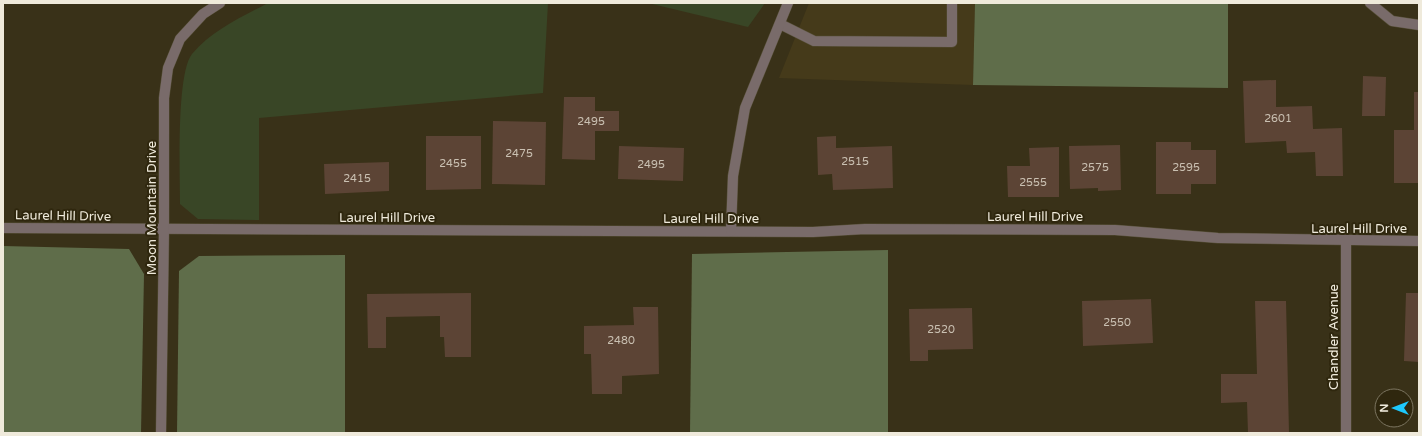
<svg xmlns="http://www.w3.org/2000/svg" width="1422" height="436" viewBox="0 0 1422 436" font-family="'Varela Round',sans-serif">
  <rect width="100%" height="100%" fill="#393118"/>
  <!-- built -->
  <path fill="#453a1a" d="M809 3H975L973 85 779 78Z"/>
  <!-- green -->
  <g fill="#394626">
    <path d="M268 3H548L543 93 259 118V220L198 219 180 204C180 175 176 74 192 54 212 30 242 17 268 3Z"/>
    <path d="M648 3H765L748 27Z"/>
  </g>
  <!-- forest -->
  <g fill="#5f6d4a">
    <path d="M975 3H1228V88L973 85Z"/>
    <path d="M3 246 129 249 144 274 141 433H3Z"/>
    <path d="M888 250V433H690L692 254Z"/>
    <path d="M345 255V433H177L179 271 199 256Z"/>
  </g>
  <!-- building -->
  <g fill="#5c4435">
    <path d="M1363 76 1386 77 1385 116H1362Z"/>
    <path d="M1276 80V107L1312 106 1313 129 1342 128 1343 176H1316L1315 152 1287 153 1286 141 1245 143 1243 81Z"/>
    <path d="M1414 92H1419V183H1394V130H1414Z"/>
    <path d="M564 97H595V111H619V131H595V160L562 159Z"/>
    <path d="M493 121 546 122 545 185 492 184Z"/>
    <path d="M426 136H481V189L426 190Z"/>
    <path d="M836 136V148L892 146 893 188 833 190 832 174 818 175 817 137Z"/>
    <path d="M1156 142H1191V150H1216V184H1191V194H1156Z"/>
    <path d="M1120 145 1121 190 1098 191V188L1070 189 1069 146Z"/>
    <path d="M619 146 684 148 683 181 618 179Z"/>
    <path d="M1059 147V197H1008L1007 166H1030L1029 148Z"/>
    <path d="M389 162V191L325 194 324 164Z"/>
    <path d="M471 293V357H445L444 337H440V316L386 317V348H368L367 294Z"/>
    <path d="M1406 293H1419V362L1404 361Z"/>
    <path d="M1151 299 1153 343 1083 346 1082 301Z"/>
    <path d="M1255 301H1286L1289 433H1248L1247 402 1221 403V374H1257Z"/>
    <path d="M633 307H658L659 374 622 376V394H592L591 354H584V326L634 325Z"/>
    <path d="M972 308 973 349 928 350V361H910L909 309Z"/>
  </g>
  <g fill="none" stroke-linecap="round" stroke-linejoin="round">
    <!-- minor casing -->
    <g stroke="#564f37" stroke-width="11">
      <g id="minor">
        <path d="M1370 3 1392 21 1419 25"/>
        <path d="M780 24 814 41 952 42V3"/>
        <path d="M3 228 813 232 865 229 1115 230 1218 238 1419 241"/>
        <path d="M731 231 733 176 745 108 788 3"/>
        <path d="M161 433 164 230V98L168 68 180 39 203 14 220 3"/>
        <path d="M1346 433V241"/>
      </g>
    </g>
    <!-- minor -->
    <use href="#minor" stroke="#796b6a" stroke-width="10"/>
  </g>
  <g text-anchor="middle" stroke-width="4" stroke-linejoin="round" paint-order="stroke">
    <!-- number labels -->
    <g font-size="11" fill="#cac0b2">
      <text x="1278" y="122">2601</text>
      <text x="591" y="125">2495</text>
      <text x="519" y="157">2475</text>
      <text x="855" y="165">2515</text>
      <text x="453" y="167">2455</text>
      <text x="651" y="168">2495</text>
      <text x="1095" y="171">2575</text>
      <text x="1186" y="171">2595</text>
      <text x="357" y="182">2415</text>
      <text x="1033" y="186">2555</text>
      <text x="1117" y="326">2550</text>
      <text x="941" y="333">2520</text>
      <text x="621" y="344">2480</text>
    </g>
    <!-- street labels -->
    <g font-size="13" fill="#efeadb" stroke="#2f270e">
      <text transform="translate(151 208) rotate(-90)" y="5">Moon Mountain Drive</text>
      <text transform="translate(63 215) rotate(1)" y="5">Laurel Hill Drive</text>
      <text x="1035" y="221">Laurel Hill Drive</text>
      <text x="387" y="222">Laurel Hill Drive</text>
      <text x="711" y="223">Laurel Hill Drive</text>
      <text x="1359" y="233">Laurel Hill Drive</text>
      <text transform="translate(1333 337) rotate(-90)" y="5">Chandler Avenue</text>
    </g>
  </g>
  <!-- border -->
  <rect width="1422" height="436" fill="none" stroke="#efeadb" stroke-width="8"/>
  <!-- north arrow -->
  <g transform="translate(1394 408) rotate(270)"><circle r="19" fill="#2f270e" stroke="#7c7560"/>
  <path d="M0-3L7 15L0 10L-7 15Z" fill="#1ec9fd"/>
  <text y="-6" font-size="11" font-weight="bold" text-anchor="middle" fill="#efeadb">N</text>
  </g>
</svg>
